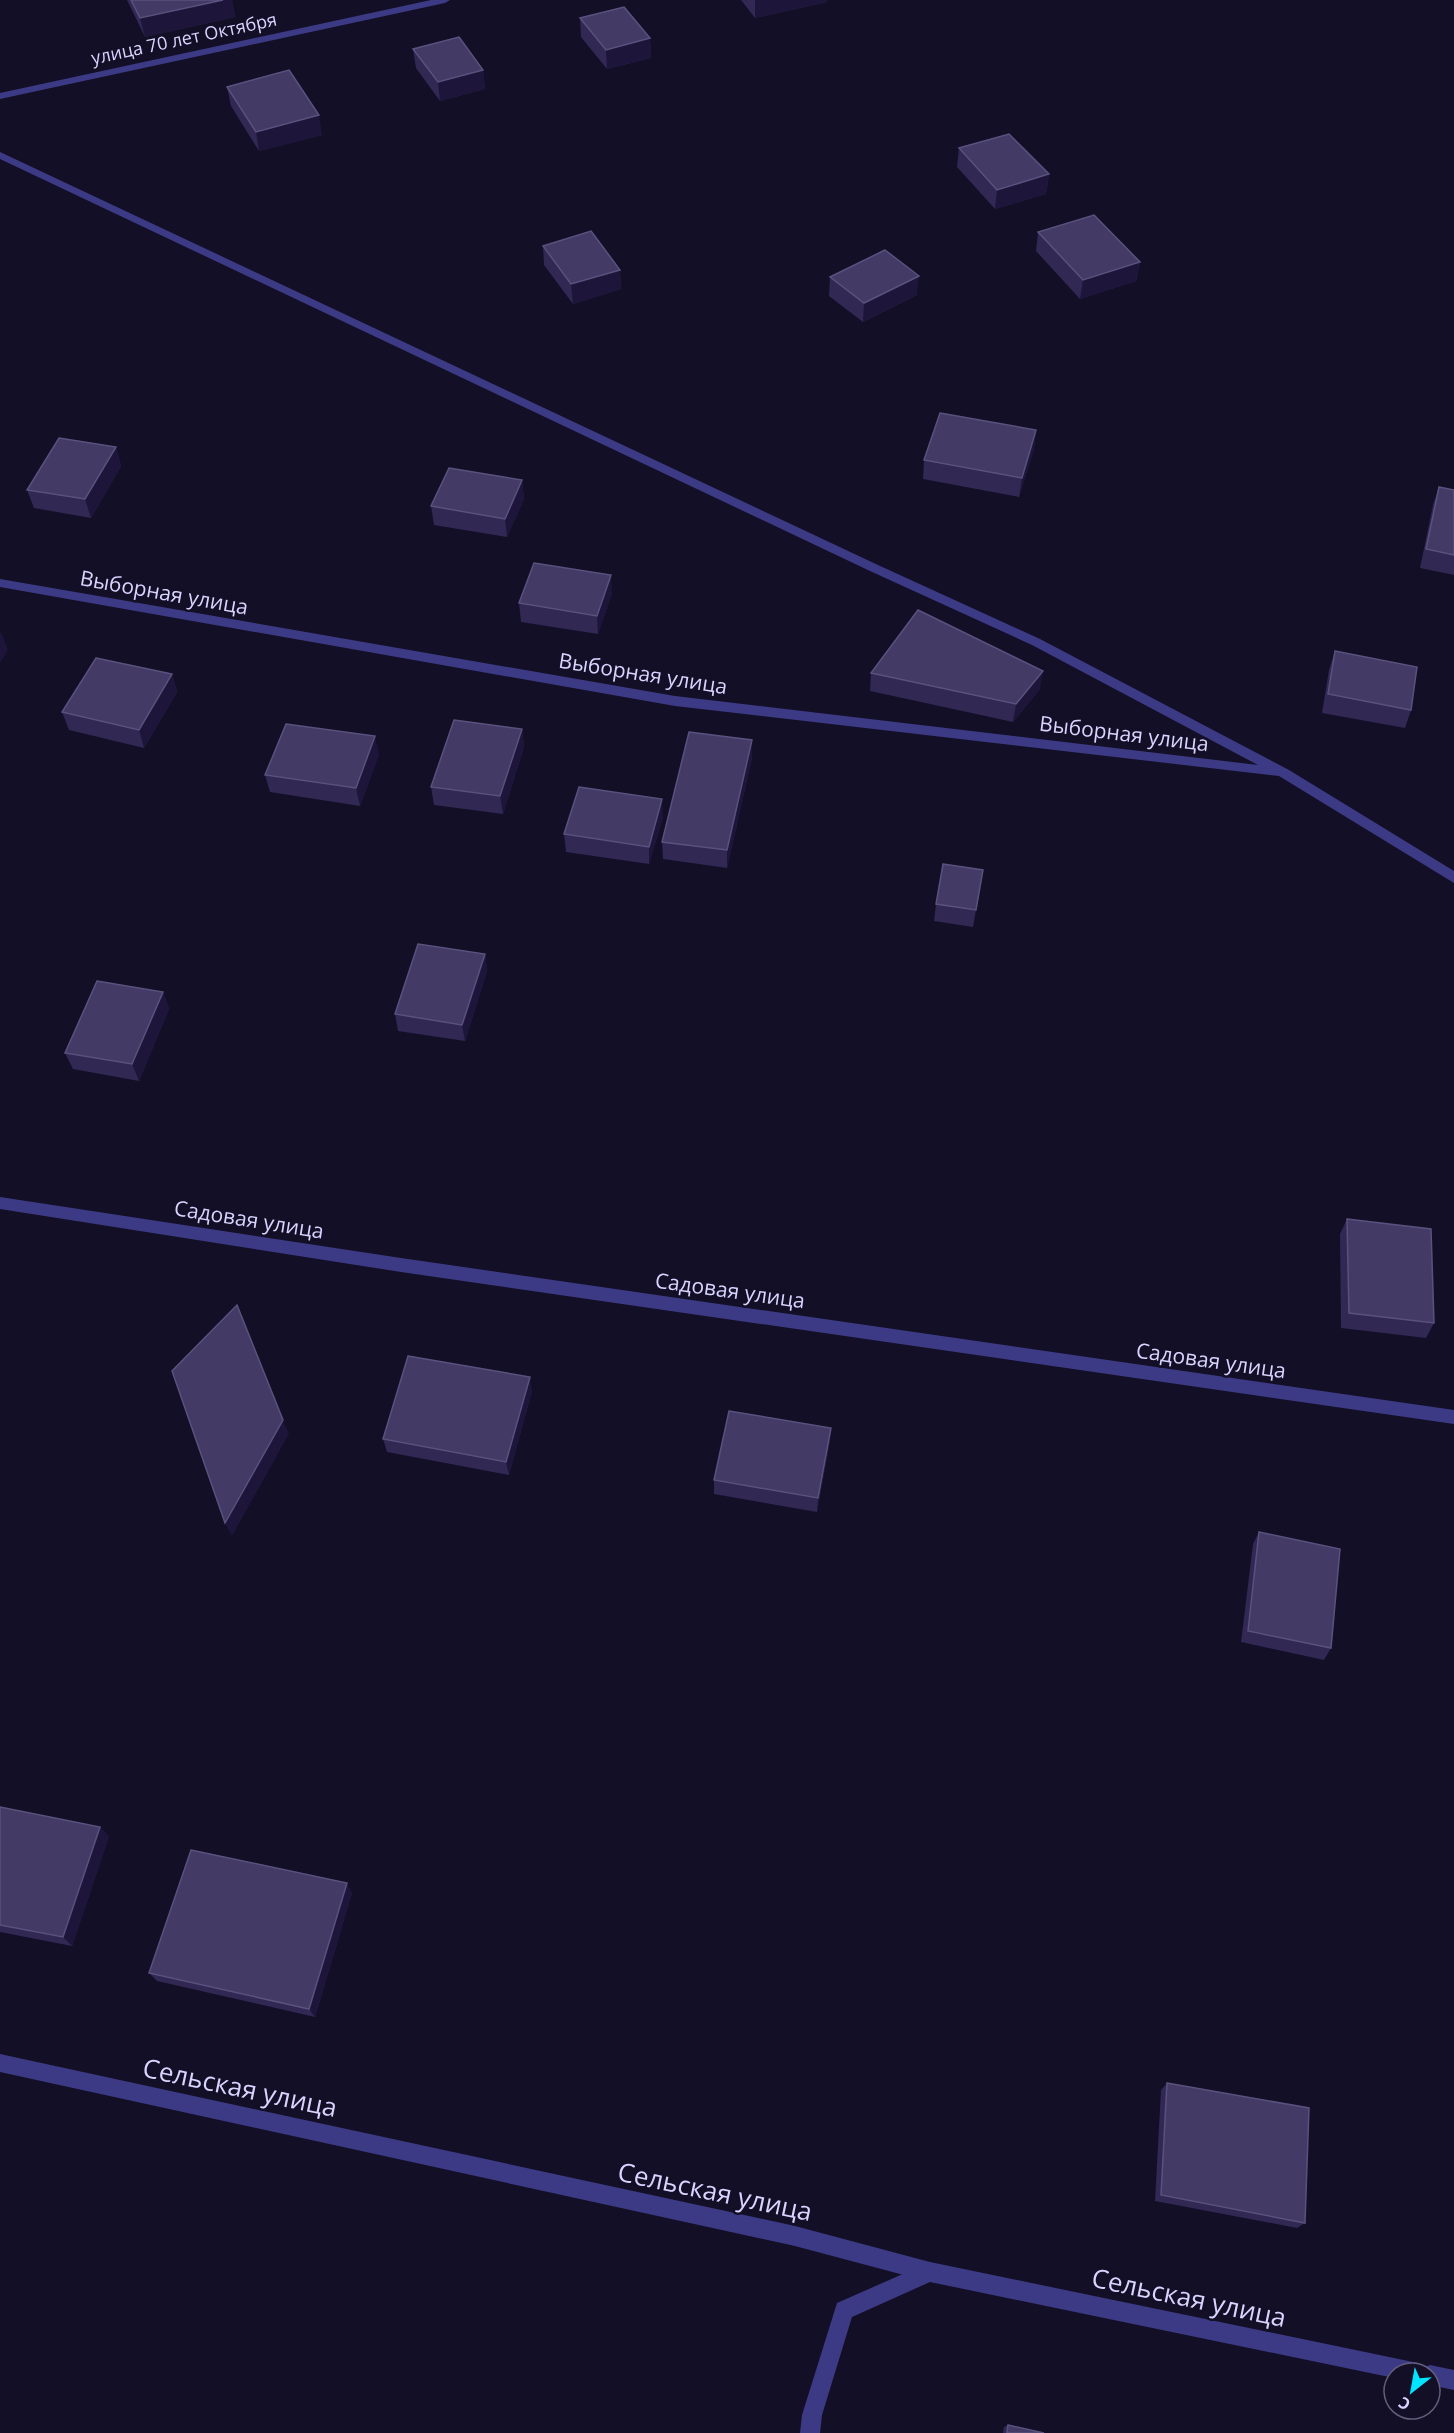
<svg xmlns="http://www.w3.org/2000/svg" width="1454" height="2433" viewBox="0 0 1454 2433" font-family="'Open Sans',sans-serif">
  <rect width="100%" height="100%" fill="#130f26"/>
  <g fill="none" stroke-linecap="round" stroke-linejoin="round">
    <!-- lane -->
    <path fill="#3d3a85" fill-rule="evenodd" d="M930 2262 1418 2363 1425 2367 1430 2365 1454 2370V2390L1430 2385V2373H1394V2378L930 2282 852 2317 822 2415 820 2433H800L802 2415 837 2303Z"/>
    <!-- street -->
    <g fill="#3d3a85" fill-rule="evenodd">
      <path d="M431 0H450L445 3 0 99V93Z"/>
      <path d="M0 152 878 565 1040 639 1289 770 1454 871V883L1279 776 675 706 0 587V579L675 696 1258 765 1032 645 870 571 0 159Z"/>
      <path d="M0 1197 401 1258 1454 1410V1424L401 1272 0 1209Z"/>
      <path d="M0 2054 795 2226 930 2262 937 2265 940 2272 937 2279 930 2282 795 2246 0 2072Z"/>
    </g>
  </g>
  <!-- wall -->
  <g fill="#312854">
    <path d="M127 0H232L235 17 145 37Z"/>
    <path d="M741 0H827V2L755 18Z"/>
    <path d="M580 18 650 38 651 58 607 69 581 37Z"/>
    <path d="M413 49 483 70 485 89 440 101 416 68Z"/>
    <path d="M227 87 322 135 259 151 231 106Z"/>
    <path d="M959 148 1049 174 1046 194 995 209 957 167Z"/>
    <path d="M1038 232 1140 262 1136 281 1080 299 1036 251Z"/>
    <path d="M543 246 620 270 621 289 573 304 544 265Z"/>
    <path d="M830 277 917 295 863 322 829 296Z"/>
    <path d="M1036 430 1034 449 1019 497 923 479 924 460Z"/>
    <path d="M116 447 121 466 91 518 34 508 27 490Z"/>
    <path d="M522 480 524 499 507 537 434 525 431 506Z"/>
    <path d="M1439 487 1454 490V575L1420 568 1433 505Z"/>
    <path d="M612 593 598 634 521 622 519 603Z"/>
    <path d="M1335 651 1411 710 1405 728 1322 713 1329 670Z"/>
    <path d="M871 673 1040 689 1013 722 870 691Z"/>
    <path d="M172 674 177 692 144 748 69 730 62 712Z"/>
    <path d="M522 729 524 747 503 814 434 805 431 787Z"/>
    <path d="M752 740V758L727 868 663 859 662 842Z"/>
    <path d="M379 754 360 806 270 792 265 775Z"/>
    <path d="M663 817 649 864 566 852 564 834Z"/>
    <path d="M983 870 973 927 934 921 936 904Z"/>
    <path d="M485 954 487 971 465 1041 398 1031 395 1014Z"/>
    <path d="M163 992 169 1009 139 1081 73 1069 65 1053Z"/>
    <path d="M1347 1219 1434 1323 1426 1338 1341 1328 1340 1234Z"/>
    <path d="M532 1391 509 1475 387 1452 383 1439Z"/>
    <path d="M830 1441 817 1512 714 1494V1480Z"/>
    <path d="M1259 1532 1331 1648 1324 1660 1241 1642 1253 1544Z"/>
    <path d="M0 1807 109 1836 72 1946 0 1932Z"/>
    <path d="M352 1893 315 2017 157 1981 149 1973Z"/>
    <path d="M1167 2083 1305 2223 1297 2228 1155 2201 1161 2090Z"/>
    <path d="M1008 2425 1044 2433H1003L1004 2427Z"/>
  </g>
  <!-- shaded-wall -->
  <g fill="#1d163a">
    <path d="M223 0H232L235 17 145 37 140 18Z"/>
    <path d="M755 0H827V2L755 18Z"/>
    <path d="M650 38 651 58 607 69 606 50Z"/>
    <path d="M483 70 485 89 440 101 438 82Z"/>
    <path d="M319 115 322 135 259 151 256 132Z"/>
    <path d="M1049 174 1046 194 995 209 997 190Z"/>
    <path d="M1140 262 1136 281 1080 299 1083 280Z"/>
    <path d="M620 270 621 289 573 304 571 284Z"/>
    <path d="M919 276 917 295 863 322 864 303Z"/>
    <path d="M1036 430 1034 449 1019 497 1022 478Z"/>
    <path d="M116 447 121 466 91 518 85 499Z"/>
    <path d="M522 480 524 499 507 537 505 519Z"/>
    <path d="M611 575 612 593 598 634 597 616Z"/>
    <path d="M1 632 8 650 0 663V634Z"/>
    <path d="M1043 671 1040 689 1013 722 1016 704Z"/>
    <path d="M172 674 177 692 144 748 139 730Z"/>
    <path d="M522 729 524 747 503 814 500 796Z"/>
    <path d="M375 736 379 754 360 806 356 788Z"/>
    <path d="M752 740V758L727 868V850Z"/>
    <path d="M662 799 663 817 649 864V847Z"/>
    <path d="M485 954 487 971 465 1041 462 1025Z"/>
    <path d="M163 992 169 1009 139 1081 132 1064Z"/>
    <path d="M530 1377 532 1391 509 1475 506 1462Z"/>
    <path d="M283 1420 289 1434 232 1536 225 1523Z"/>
    <path d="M831 1428 830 1441 817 1512 818 1498Z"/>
    <path d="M100 1827 109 1836 72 1946 63 1937Z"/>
    <path d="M347 1883 352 1893 315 2017 309 2009Z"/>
  </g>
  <!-- building -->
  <g fill="#433a66" stroke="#5a527e" stroke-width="1.5">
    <path d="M131 0H223L140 18Z"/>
    <path d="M624 7 650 38 606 50 580 18Z"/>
    <path d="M459 37 483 70 438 82 413 49Z"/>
    <path d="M289 70 319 115 256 132 227 87Z"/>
    <path d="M1009 134 1049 174 997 190 959 148Z"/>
    <path d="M1094 215 1140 262 1083 280 1038 232Z"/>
    <path d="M591 231 620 270 571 284 543 246Z"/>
    <path d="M885 250 919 276 864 303 830 277Z"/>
    <path d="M940 413 1036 430 1022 478 924 460Z"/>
    <path d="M59 438 116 447 85 499 27 490Z"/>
    <path d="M449 468 522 480 505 519 431 506Z"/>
    <path d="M1439 487 1454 490V555L1426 549Z"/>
    <path d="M534 563 611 575 597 616 519 603Z"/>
    <path d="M918 610 1043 671 1016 704 871 673Z"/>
    <path d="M1335 651 1417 667 1411 710 1328 694Z"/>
    <path d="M96 658 172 674 139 730 62 712Z"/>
    <path d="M454 720 522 729 500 796 431 787Z"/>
    <path d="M286 724 375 736 356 788 265 775Z"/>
    <path d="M689 732 752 740 727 850 662 842Z"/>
    <path d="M579 787 662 799 649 847 564 834Z"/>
    <path d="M943 864 983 870 976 910 936 904Z"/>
    <path d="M418 944 485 954 462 1025 395 1014Z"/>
    <path d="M97 981 163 992 132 1064 65 1053Z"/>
    <path d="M1347 1219 1431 1229 1434 1323 1349 1313Z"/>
    <path d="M237 1305 283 1420 225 1523 172 1371Z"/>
    <path d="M408 1356 530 1377 506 1462 383 1439Z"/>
    <path d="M729 1411 831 1428 818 1498 714 1480Z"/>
    <path d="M1259 1532 1340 1549 1331 1648 1248 1631Z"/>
    <path d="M0 1807 100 1827 63 1937 0 1925Z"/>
    <path d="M191 1850 347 1883 309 2009 149 1973Z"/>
    <path d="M1167 2083 1309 2108 1305 2223 1161 2195Z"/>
    <path d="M1008 2425 1044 2433H1007Z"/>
  </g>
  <g text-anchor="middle" stroke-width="5" stroke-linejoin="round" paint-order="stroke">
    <!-- far-street labels -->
    <g font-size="18" fill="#d9d4ff" stroke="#130f26">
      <text transform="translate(184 39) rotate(-12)" y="6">улица 70 лет Октября</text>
    </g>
    <!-- street labels -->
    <g font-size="21" fill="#d9d4ff" stroke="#130f26">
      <text transform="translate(164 593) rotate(10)" y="7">Выборная улица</text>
      <text transform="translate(643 674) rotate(9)" y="7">Выборная улица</text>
      <text transform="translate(1124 734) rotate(7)" y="7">Выборная улица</text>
      <text transform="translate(249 1220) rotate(9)" y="7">Садовая улица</text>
      <text transform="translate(730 1291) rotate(8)" y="7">Садовая улица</text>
      <text transform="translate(1211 1361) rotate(8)" y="7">Садовая улица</text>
    </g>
    <!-- near-street labels -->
    <g font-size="26" fill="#d9d4ff" stroke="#130f26">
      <text transform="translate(240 2088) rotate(12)" y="9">Сельская улица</text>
      <text transform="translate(715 2192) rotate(12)" y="9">Сельская улица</text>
      <text transform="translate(1189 2298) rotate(12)" y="9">Сельская улица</text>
    </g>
  </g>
  <!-- north arrow -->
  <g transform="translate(1412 2391) rotate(211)"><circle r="28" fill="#130f26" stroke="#625e7d" stroke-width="1.5"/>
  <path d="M0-4.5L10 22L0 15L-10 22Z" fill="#00e5ff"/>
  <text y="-9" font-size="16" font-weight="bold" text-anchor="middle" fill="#d9d4ff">С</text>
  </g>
</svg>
